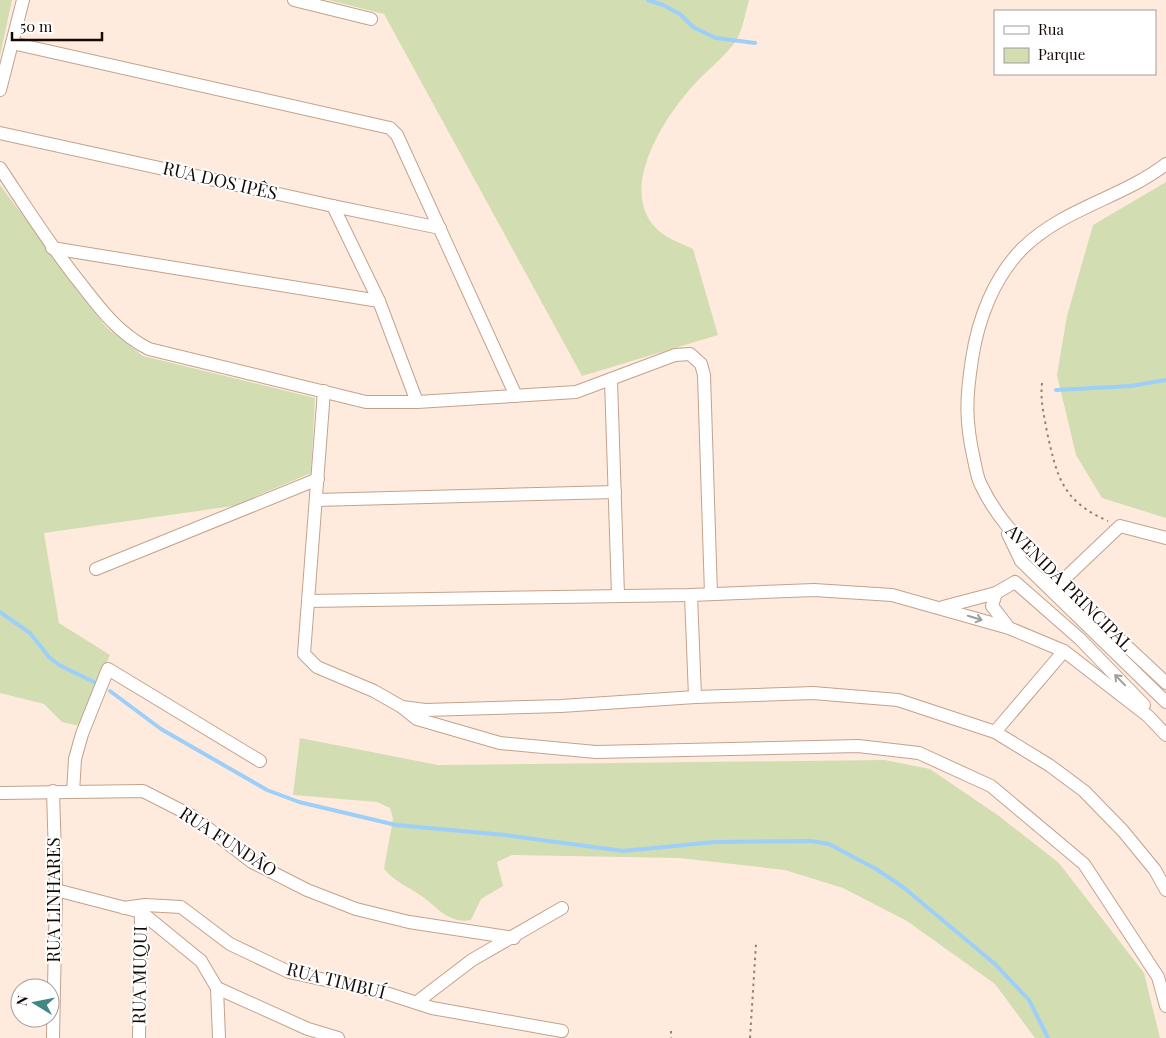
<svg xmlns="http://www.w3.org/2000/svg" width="1166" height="1038" viewBox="0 0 1166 1038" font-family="'Playfair Display',serif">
  <rect width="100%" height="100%" fill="#ffebdd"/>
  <!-- green -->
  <g fill="#d2ddb2">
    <path d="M0 0H12L0 56Z"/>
    <path d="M328 0H749C745 14 742 35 732 46 720 61 704 73 692 87 662 120 616 193 659 231 668 239 683 244 693 249L718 335 582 376 384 14Z"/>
    <path d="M1166 182V518L1102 498 1076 455 1057 375 1067 316 1093 225Z"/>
    <path d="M0 185 106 327 143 356 315 398 311 473 233 506 44 533 59 623 110 655 80 726 62 722 44 704 0 693Z"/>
    <path d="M300 738 438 765 885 760 930 769 999 816 1059 863 1144 973 1160 1038H1035L995 984 907 921 843 888 785 870 679 858 512 855 497 862 503 886 481 899 471 920C449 924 438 908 423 897 409 887 395 882 384 869L393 819 390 808 377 802 293 795Z"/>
  </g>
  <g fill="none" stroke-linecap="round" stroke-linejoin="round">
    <!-- stream -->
    <g stroke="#9ecff9" stroke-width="4">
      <path d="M648 0 663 5 680 14 693 27 716 38 755 43"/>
      <path d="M1056 390 1131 386 1166 380"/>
      <path d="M0 612 30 633 49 657 59 665 100 685"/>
      <path d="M110 691 161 729 267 790 299 802 396 825 505 835 623 851 715 842 811 841 829 844 876 869 903 887 995 964 1029 1000 1048 1038"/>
    </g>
    <!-- minor casing -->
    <g stroke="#c2a28d" stroke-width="14">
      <g id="minor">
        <path d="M294 0 371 19"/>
        <path d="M12 43 390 128 397 135 516 396"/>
        <path d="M0 90 23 0"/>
        <path d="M0 133 333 206 440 228"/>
        <path d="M1166 164C1122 198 1064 208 1023 248 994 277 978 319 972 359 966 398 965 420 974 460 976 468 977 478 981 485 995 515 1016 537 1038 560 1078 603 1123 642 1166 683"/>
        <path d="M0 168C26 207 51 247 81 284 101 310 119 334 149 349L366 402H417L576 392 675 355 690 354 701 364 704 375 711 594"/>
        <path d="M333 206 379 301 417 402"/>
        <path d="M52 248 379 301"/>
        <path d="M611 380 618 595"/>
        <path d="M324 391 304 654 317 667 374 691 402 707 425 710 561 706 695 697 813 693 898 700 995 732 1049 765 1084 791 1123 831 1155 870 1166 890"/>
        <path d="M316 500 615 492"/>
        <path d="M1008 534 1021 561 1166 702"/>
        <path d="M96 569 318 479"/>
        <path d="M1060 583 1120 526 1166 538"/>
        <path d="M996 593 992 606 1009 628"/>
        <path d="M691 595 695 697"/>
        <path d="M308 601 691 595 814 590 892 595 1009 628 1064 651 1148 716 1166 735"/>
        <path d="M943 607 996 593 1015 582 1080 639 1144 705"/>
        <path d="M402 707 417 719 500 743 596 752 858 746 919 753 991 786 1084 864 1158 977 1166 1006"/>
        <path d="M995 732 1064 651"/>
        <path d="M53 791 56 890 53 1038"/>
        <path d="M73 792 75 759 82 734 108 669 260 761"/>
        <path d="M0 793 143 791 192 816 252 862 307 890 356 909 409 922 514 938"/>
        <path d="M56 890 141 912 201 961 217 988 308 1029 338 1038"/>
        <path d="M124 908 145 905 181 907 230 944 289 972 389 994 432 1008 562 1031"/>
        <path d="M217 988 219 1038"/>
        <path d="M417 1002 472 960 562 908"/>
        <path d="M139 1038 141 912"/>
      </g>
    </g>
    <!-- path -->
    <g stroke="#918278" stroke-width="2" stroke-dasharray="2.5 4" stroke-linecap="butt">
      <path d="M1042 383C1040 400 1044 415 1047 432 1057 477 1062 501 1108 521"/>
      <path d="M671 1031V1038"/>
      <path d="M750 1038 756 944"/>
    </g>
    <!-- minor -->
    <use href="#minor" stroke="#fff" stroke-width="12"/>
  </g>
  <!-- one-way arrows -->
  <defs><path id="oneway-shaft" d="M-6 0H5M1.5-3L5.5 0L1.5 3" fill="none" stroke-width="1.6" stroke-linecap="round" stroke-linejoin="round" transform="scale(1.25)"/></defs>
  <g stroke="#a19d9b">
    <use href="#oneway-shaft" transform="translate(975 618) rotate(17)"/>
    <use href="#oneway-shaft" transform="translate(1120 680) rotate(-134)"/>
  </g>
  <g text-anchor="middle" stroke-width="4" stroke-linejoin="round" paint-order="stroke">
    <!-- street labels -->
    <g font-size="18" fill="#140904" stroke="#fff">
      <text transform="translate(220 181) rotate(13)" y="6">RUA DOS IPÊS</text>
      <text transform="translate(1069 588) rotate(45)" y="6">AVENIDA PRINCIPAL</text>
      <text transform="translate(228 842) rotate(33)" y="6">RUA FUNDÃO</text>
      <text transform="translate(54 900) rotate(-90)" y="6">RUA LINHARES</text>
      <text transform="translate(140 975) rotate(-89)" y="6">RUA MUQUI</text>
      <text transform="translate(336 981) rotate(14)" y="6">RUA TIMBUÍ</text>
    </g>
  </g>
  <!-- legend -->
  <rect x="994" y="10" width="162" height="65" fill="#ffffff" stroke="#a19d9b"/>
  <rect x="1004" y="26" width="25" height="8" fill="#ffffff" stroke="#a19d9b"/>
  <text x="1038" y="35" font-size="15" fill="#140904">Rua</text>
  <rect x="1004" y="48" width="25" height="15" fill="#d2ddb2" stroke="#a19d9b"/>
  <text x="1038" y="60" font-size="15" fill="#140904">Parque</text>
  <!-- north arrow -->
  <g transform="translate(35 1003) rotate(280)"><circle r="24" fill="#ffffff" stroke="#a19d9b"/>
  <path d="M0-4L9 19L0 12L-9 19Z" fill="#418884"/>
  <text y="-8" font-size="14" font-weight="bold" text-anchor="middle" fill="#140904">N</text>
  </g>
  <!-- scale -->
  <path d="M12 32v8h90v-8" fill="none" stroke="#140904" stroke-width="2.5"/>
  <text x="20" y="32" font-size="15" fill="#140904" stroke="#ffffff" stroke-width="4" paint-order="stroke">50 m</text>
</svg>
